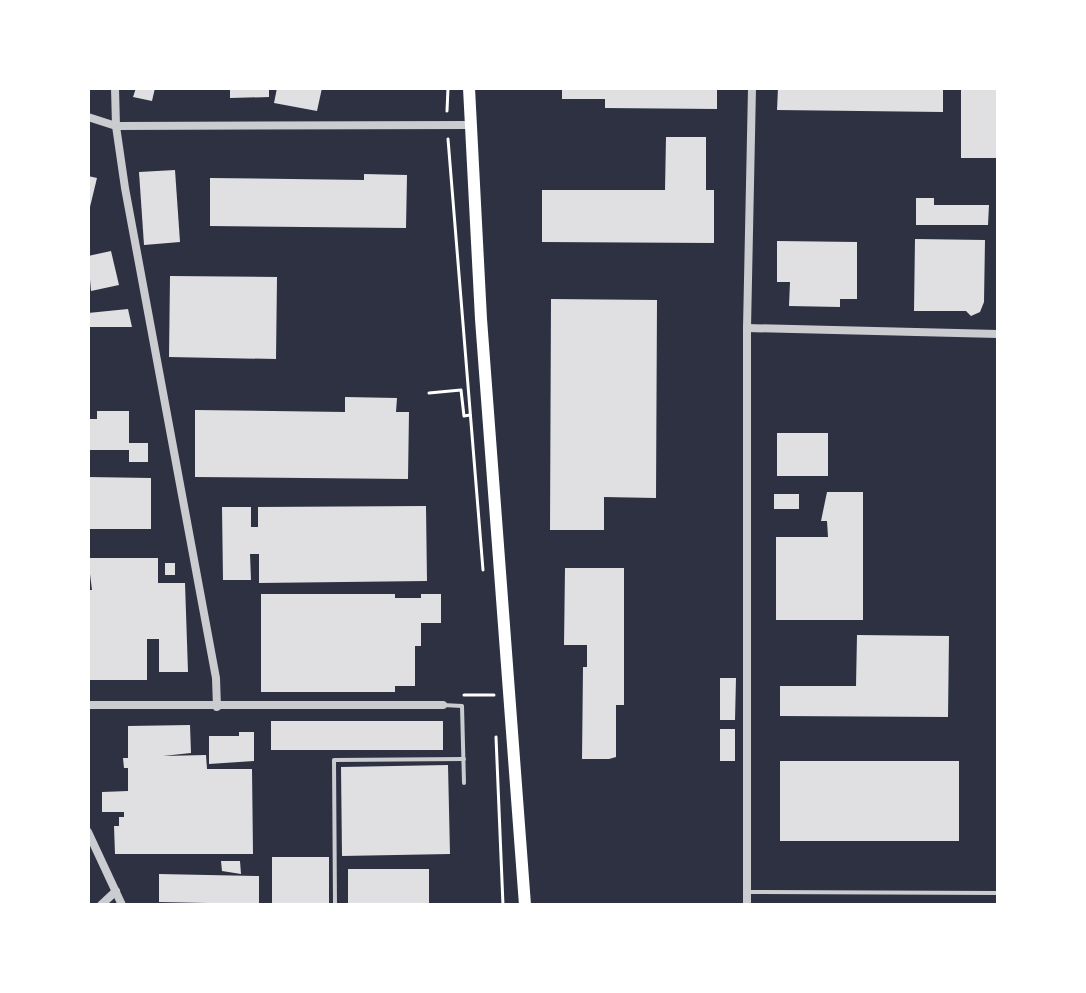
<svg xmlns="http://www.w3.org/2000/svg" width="1086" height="993" viewBox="0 0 1086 993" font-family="Quicksand,sans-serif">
  <rect width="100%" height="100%" fill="#2d3142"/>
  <!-- building -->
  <g fill="#e0e0e3">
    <path d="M136 88H155L152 101 133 97Z"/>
    <path d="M230 88H269V97L230 98Z"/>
    <path d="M277 88H322L317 111 274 103Z"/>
    <path d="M562 88H717V109L605 108V99H562Z"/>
    <path d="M778 88H943V112L777 110Z"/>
    <rect x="961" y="88" width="37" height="70"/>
    <path d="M666 137H706V190H714V243L542 242V190H665Z"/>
    <path d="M175 170 180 242 144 245 139 172Z"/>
    <path d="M364 174 407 175 406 228 210 226V178L364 180Z"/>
    <path d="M88 176 97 178 89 211H88Z"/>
    <path d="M916 198H934V205H989L988 225H916Z"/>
    <path d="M915 239 985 240 984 302 980 312 971 316 966 311H914Z"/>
    <path d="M777 241 857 242V299H840V307L789 306 790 282H777Z"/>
    <path d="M111 251 119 285 91 291 88 256Z"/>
    <path d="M170 276 277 277 276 359 169 357Z"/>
    <path d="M551 299 657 300 656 498 604 497V530H550Z"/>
    <path d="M128 309 132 327H88V313Z"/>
    <path d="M345 397 397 398 396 412H409L408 479 195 477V410L345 412Z"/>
    <path d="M97 411H129V443H148V462H129V450H88V419H97Z"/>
    <rect x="777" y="433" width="51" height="43"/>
    <path d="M88 477 151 478V529H88Z"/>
    <path d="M827 492H863V620H776V537H828L827 521H821Z"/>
    <rect x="774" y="494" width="25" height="15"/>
    <path d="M426 506 427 581 259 583V554H250L251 580H223L222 507H251V527H258V507Z"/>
    <path d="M88 558H158V583H185L188 672H159V639H147V680H88V590H92Z"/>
    <rect x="165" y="563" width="10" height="12"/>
    <path d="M565 568H624V705H616V757L609 759H582L583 667H587V645H564Z"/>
    <path d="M261 594H395V598H421V594H441V623H421V646H415V686H395V692H261Z"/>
    <path d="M857 635 949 636 948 717 780 716V686H856Z"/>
    <path d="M720 678H736L735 720H720Z"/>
    <rect x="271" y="721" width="172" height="29"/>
    <path d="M190 725 191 753 163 756 206 755 207 769H252L253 854H115L114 826H119V817H124V812H102V792L128 791V768H124L123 758H128V726Z"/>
    <rect x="720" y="729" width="15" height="32"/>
    <path d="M239 732H254V761L209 764V736H239Z"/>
    <rect x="780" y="761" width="179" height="80"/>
    <path d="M448 765 450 854 342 856 341 767Z"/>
    <rect x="272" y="857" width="57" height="48"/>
    <path d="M221 861H240L241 874 222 871Z"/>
    <rect x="348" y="869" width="81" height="36"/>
    <path d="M159 874 259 876V904L159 902Z"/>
  </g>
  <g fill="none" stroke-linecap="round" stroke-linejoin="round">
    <!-- path -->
    <g stroke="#fff" stroke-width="3">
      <path d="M447 111 448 88"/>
      <path d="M448 139 483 570"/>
      <path d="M429 393 461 390 464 416 470 415"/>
      <path d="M464 695H494"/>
      <path d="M496 737 503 905"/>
    </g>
    <!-- service -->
    <g stroke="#caccd0" stroke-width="4">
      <path d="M443 705 462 706 464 783"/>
      <path d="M749 892 998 893"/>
      <path d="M335 905 334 760 464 759"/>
    </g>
    <!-- minor -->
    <g stroke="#caccd0" stroke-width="8">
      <path d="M115 88 116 126 125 188 216 678 217 707"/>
      <path d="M88 117 116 126 471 125"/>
      <path d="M747 328 998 334"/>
      <path d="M88 705H443"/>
      <path d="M88 832 122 905"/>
      <path d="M101 905 116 891"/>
      <path d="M747 905V328L752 88"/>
    </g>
    <!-- secondary -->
    <path stroke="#fff" stroke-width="12" d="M469 88 481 319 525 905"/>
  </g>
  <!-- border -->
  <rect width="1086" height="993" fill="none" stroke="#ffffff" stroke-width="180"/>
</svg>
